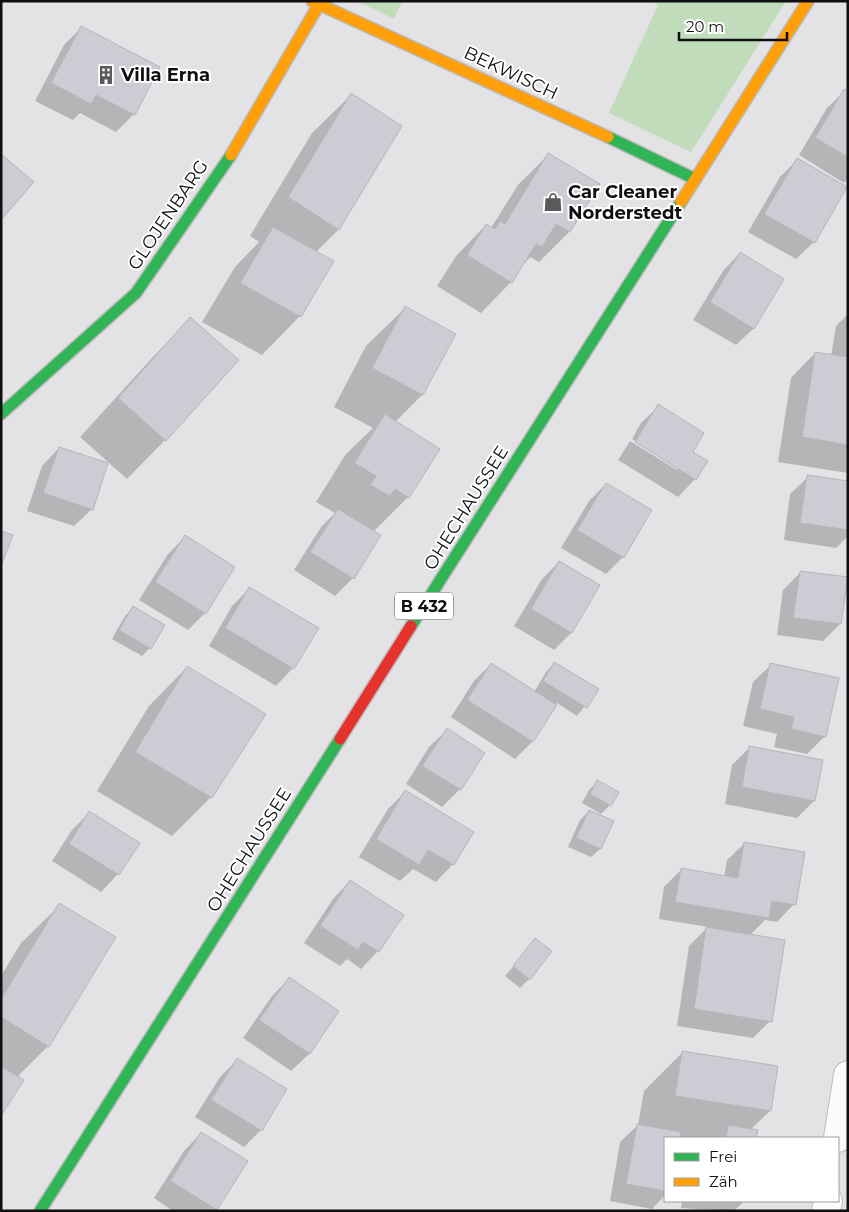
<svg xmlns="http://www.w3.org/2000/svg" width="849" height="1212" viewBox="0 0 849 1212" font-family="Montserrat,sans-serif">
  <rect width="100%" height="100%" fill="#e3e2e4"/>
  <!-- green -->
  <g fill="#c0dcba">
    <path d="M357 1H402L394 19Z"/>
    <path d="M651 1H786L691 152 609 113 658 5Z"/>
  </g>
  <!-- shadow -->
  <g fill="#0003">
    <path d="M81 28 134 114 116 132 80 113 73 120 35 101 64 45Z"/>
    <path d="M845 91 848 92V179L844 183 799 155 827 108Z"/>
    <path d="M351 95 400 127 338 230 316 252 300 316 262 355 202 322 235 267 259 242 250 236 312 133Z"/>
    <path d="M549 154 598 185 569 232 539 262 530 257 521 267 511 282 481 313 437 286 456 256 486 225 491 228 518 185Z"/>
    <path d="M797 160 814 242 796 259 748 232 780 177Z"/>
    <path d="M740 253 754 328 736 345 693 320 723 271Z"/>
    <path d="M405 308 455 334 422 395 395 422 408 497 373 532 379 536 353 578 335 596 294 570 321 527 335 513 316 502 346 454 373 428 334 407 366 346Z"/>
    <path d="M848 314V473L778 462 791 378 815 353 831 356 836 326Z"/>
    <path d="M190 319 237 361 165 440 127 479 80 437 152 358Z"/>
    <path d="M659 406 691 452 706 462 695 479 678 497 618 460 630 441 677 470V467L632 439 641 423Z"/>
    <path d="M59 448 92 509 74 526 27 511 42 466Z"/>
    <path d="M808 477 848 482V536L836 548 784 540 790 494Z"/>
    <path d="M606 484 623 557 606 574 561 548 589 501Z"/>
    <path d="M185 537 205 613 188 630 139 600 168 554Z"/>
    <path d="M559 562 571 633 554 650 514 626 542 579Z"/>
    <path d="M800 573 840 624 823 641 777 635 783 590Z"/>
    <path d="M249 589 293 668 276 686 209 646 232 606Z"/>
    <path d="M134 607 150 648 142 656 112 639 125 616Z"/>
    <path d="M555 663 597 690 577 716 557 703 532 742 515 759 451 717 474 681 491 664 534 692 546 672Z"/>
    <path d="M771 665 824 737 807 754 774 747 777 734 743 726 753 682Z"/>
    <path d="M187 667 264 714 211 797 172 836 97 791 149 706Z"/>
    <path d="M447 730 483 753 460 789 442 807 406 784 429 747Z"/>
    <path d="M749 748 814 801 797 818 725 804 732 765Z"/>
    <path d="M597 782 610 805 601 814 582 803 589 790Z"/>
    <path d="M405 792 473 832 453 864 436 882 413 869 400 881 359 857 388 809Z"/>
    <path d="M589 811 612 821 600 849 591 857 568 847 580 820Z"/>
    <path d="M89 813 118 874 101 892 52 861 72 830Z"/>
    <path d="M745 843 794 904 777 922 765 920 749 936 770 1021 753 1038 677 1026 689 946 708 927 659 919 664 887 681 870 724 877 727 860Z"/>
    <path d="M350 881 378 951 361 969 347 959 340 966 304 943 333 899Z"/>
    <path d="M60 905 48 1046 17 1077 1 1114V976L21 943Z"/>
    <path d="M536 940 529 979 520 988 505 976Z"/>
    <path d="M289 979 337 1011 309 1054 291 1071 243 1038 272 996Z"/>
    <path d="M683 1052 770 1111 750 1130 756 1131 755 1138H665V1195L652 1209 610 1201 620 1142 638 1125 644 1091Z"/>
    <path d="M237 1060 261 1130 244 1147 195 1117 220 1077Z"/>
    <path d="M201 1133 246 1161 214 1211H173L154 1198 184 1151Z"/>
    <path d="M682 1201H744L734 1211 681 1208Z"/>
  </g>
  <!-- building -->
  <g fill="#cdcbd4" stroke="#b6b5b7">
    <path d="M81 26 160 67 135 115 96 95 91 104 51 83Z"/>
    <path d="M844 89 848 91V157L815 138Z"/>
    <path d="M351 93 402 126 339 230 288 197Z"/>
    <path d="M548 153 600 184 570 232 556 224 542 247 536 244 512 283 467 255 486 224 495 229 500 221 505 224Z"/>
    <path d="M1 154 34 182 1 220Z"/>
    <path d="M797 158 847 187 815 243 764 214Z"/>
    <path d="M273 227 334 261 301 317 240 283Z"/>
    <path d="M740 252 784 279 754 329 710 302Z"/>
    <path d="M405 306 456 334 423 395 372 368Z"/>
    <path d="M190 317 239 360 166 441 118 398Z"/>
    <path d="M815 352 848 357V445L802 437Z"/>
    <path d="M658 404 704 433 693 452 708 461 696 480 635 442Z"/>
    <path d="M385 414 440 449 409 498 395 489 390 496 370 485 376 476 354 463Z"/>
    <path d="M59 447 108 463 93 510 43 493Z"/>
    <path d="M807 475 848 481V530L800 523Z"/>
    <path d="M606 483 652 510 624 558 577 530Z"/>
    <path d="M338 509 381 535 354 579 310 552Z"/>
    <path d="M1 531 13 535 1 566Z"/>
    <path d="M185 535 235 567 206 614 155 582Z"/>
    <path d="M559 561 600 585 572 633 531 609Z"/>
    <path d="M800 571 848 577 841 624 793 618Z"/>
    <path d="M249 587 319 628 294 669 225 628Z"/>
    <path d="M133 606 165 625 151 649 119 630Z"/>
    <path d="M554 662 599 689 587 708 543 681Z"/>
    <path d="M491 663 557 705 533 742 467 700Z"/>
    <path d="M770 663 839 678 826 737 791 729 794 717 760 709Z"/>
    <path d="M187 666 266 714 212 798 135 752Z"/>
    <path d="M447 728 485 753 461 790 422 766Z"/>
    <path d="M749 746 823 760 815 801 742 787Z"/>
    <path d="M597 780 619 792 611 806 590 794Z"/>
    <path d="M405 790 474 832 454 865 428 850 419 865 376 839Z"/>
    <path d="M589 810 614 821 601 849 576 838Z"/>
    <path d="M89 811 140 843 119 875 69 844Z"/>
    <path d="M744 842 805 852 796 905 772 901 769 918 675 902 681 868 738 878Z"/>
    <path d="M350 880 404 915 379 952 363 942 358 950 320 926Z"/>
    <path d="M59 903 116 937 49 1047 1 1017V999Z"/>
    <path d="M706 927 785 940 772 1022 694 1009Z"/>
    <path d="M535 938 552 951 530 980 513 966Z"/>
    <path d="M289 977 339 1011 310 1054 259 1020Z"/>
    <path d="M682 1051 778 1066 771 1111 675 1096Z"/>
    <path d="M237 1058 287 1089 262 1131 211 1100Z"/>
    <path d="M1 1066 24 1080 1 1116Z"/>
    <path d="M637 1124 681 1132 680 1138H665V1191L626 1184Z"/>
    <path d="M728 1125 758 1130 756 1138H726Z"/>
    <path d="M201 1132 248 1161 217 1210 170 1181Z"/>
  </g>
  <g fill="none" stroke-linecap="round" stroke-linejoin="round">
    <!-- street casing -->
    <g stroke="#bbbabc" stroke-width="30">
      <g id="street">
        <path d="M838 1138 848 1075"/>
        <path d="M826 1211 828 1201"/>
      </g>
    </g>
    <!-- fast casing -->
    <g stroke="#bbbabc" stroke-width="14">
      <g id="fast">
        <path d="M608 137 695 179"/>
        <path d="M1 414 136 293 231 155"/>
        <path d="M411 626 681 202"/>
        <path d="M40 1211 340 739"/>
      </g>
    </g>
    <!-- slow casing -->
    <g stroke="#bbbabc" stroke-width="14">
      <g id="slow">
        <path d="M312 1 608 137"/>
        <path d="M231 155 321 1"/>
        <path d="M681 202 808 1"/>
      </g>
    </g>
    <!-- jam casing -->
    <g stroke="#bbbabc" stroke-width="14">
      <path id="jam" d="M340 739 411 626"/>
    </g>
    <!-- street -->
    <use href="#street" stroke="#fbfbfb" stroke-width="28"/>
    <!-- fast -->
    <use href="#fast" stroke="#30b455" stroke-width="11"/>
    <!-- slow -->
    <use href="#slow" stroke="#ff9f0a" stroke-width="11"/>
    <!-- jam -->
    <use href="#jam" stroke="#e5322d" stroke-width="11"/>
  </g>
  <!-- icons -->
  <defs>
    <g id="building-bare" transform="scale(1.5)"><path d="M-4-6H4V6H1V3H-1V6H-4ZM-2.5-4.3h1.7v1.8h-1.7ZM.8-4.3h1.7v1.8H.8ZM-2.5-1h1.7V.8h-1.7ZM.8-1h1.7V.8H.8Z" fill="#5a595b" stroke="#fff" stroke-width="2.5" paint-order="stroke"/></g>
    <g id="shop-bare" transform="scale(1.5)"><path d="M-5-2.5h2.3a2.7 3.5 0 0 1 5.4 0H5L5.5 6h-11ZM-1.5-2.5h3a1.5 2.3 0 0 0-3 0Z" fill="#5a595b" stroke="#fff" stroke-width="2.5" paint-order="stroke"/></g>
  </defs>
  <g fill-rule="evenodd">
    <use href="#building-bare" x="106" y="75"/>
    <use href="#shop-bare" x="553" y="202"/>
  </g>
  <g text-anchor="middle" stroke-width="4" stroke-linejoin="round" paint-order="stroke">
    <!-- shield labels -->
    <rect fill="#fff" stroke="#585758" stroke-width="1" x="395" y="592.5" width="58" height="27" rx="4"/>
    <g font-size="16" font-weight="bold" fill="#100f11">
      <text x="424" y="612">B 432</text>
    </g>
    <!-- street labels -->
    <g font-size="18" fill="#100f11" stroke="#fff">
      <text transform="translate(511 73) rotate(25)" y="6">BEKWISCH</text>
      <text transform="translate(168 215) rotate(-56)" y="6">GLOJENBARG</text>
      <text transform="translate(466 508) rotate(-58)" y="6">OHECHAUSSEE</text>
      <text transform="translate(249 850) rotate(-58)" y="6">OHECHAUSSEE</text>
    </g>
    <!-- poi labels -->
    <g font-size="18" font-weight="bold" fill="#100f11" stroke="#fff" text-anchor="start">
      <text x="121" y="81">Villa Erna</text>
      <text x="568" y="198">Car Cleaner<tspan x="568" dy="21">Norderstedt</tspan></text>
    </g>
  </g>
  <!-- border -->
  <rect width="849" height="1212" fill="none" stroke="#100f11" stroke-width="5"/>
  <!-- legend -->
  <rect x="664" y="1137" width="175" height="65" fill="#ffffff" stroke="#9f9fa0"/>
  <rect x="674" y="1153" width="25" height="8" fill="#30b455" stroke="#9f9fa0"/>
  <text x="709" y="1162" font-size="15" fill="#100f11">Frei</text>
  <rect x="674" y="1178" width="25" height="8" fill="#ff9f0a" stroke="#9f9fa0"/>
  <text x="709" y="1187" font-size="15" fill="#100f11">Zäh</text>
  <!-- scale -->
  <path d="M679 32v8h108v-8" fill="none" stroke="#100f11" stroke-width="2.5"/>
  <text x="686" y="32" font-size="15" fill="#100f11" stroke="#ffffff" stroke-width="4" paint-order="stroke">20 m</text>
</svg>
